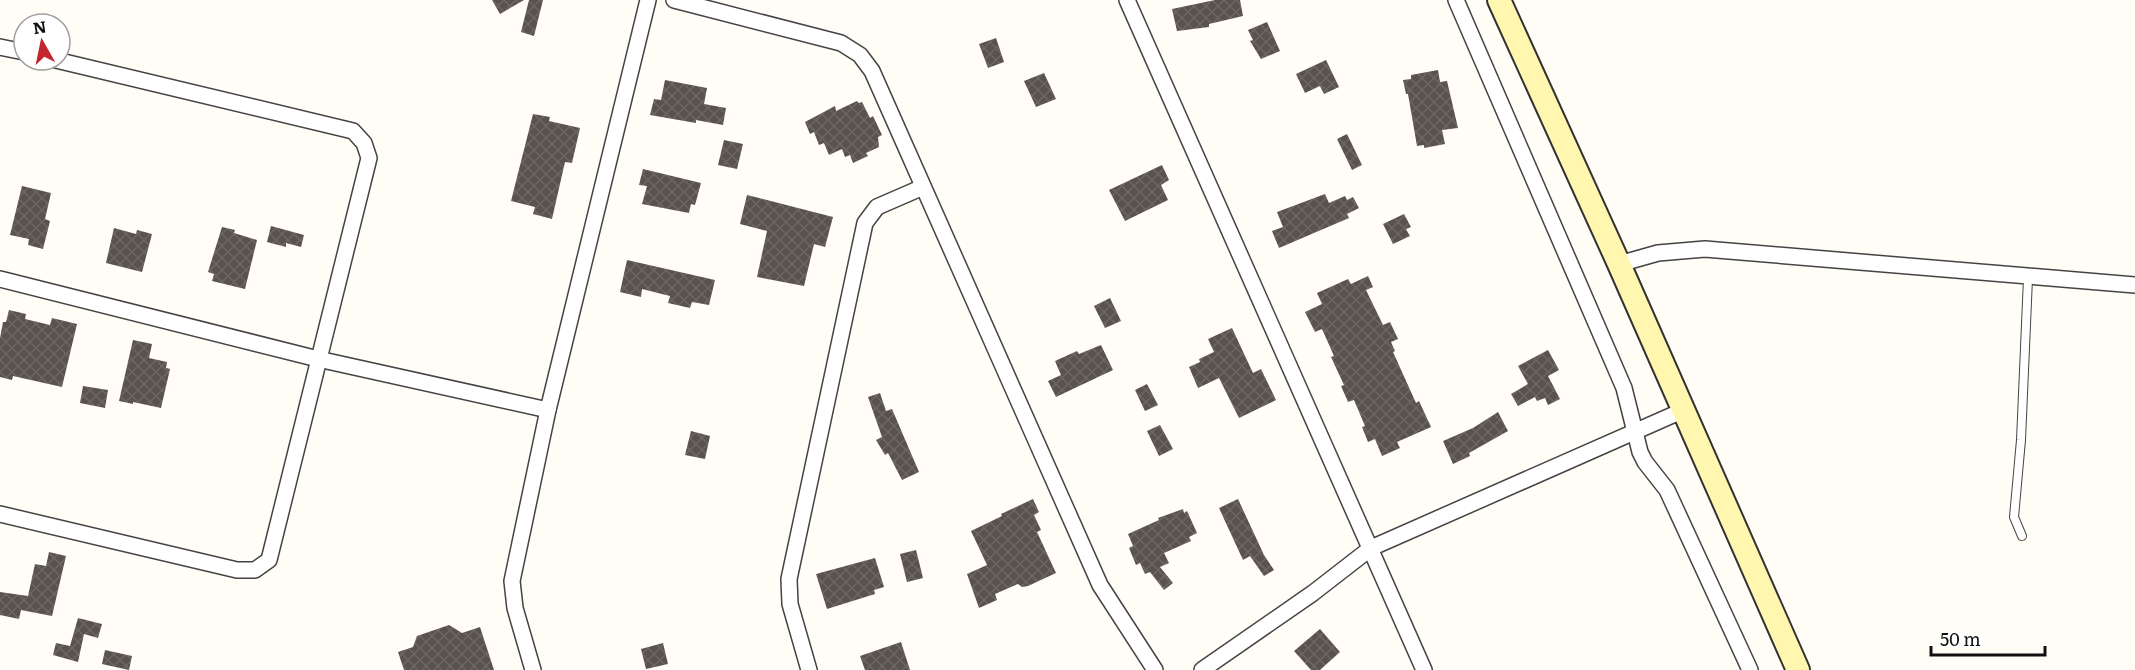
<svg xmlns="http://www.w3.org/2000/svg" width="2135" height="670" viewBox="0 0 2135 670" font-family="Literata,serif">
  <defs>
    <pattern id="building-cross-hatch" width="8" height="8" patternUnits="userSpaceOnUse" patternTransform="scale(1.5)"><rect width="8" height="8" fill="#5a524d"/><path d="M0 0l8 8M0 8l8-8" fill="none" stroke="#6d6662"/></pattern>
  </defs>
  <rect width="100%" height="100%" fill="#fffdf5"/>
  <!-- building -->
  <g fill="url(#building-cross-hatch)">
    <path d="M492 0H524L500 14Z"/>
    <path d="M529 0H543L534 36 521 32Z"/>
    <path d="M1215 0H1240L1243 16 1209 24V27L1177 31 1172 9Z"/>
    <path d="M1267 22 1280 51 1261 59 1250 41 1253 40 1248 30Z"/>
    <path d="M996 38 1004 62 988 68 979 44Z"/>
    <path d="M1326 60 1339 87 1324 94 1320 86 1305 93 1296 74Z"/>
    <path d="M1438 70 1440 82 1447 81 1458 128 1442 130 1445 144 1424 148V145L1417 146 1408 94H1406L1403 80 1411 79V75Z"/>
    <path d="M1044 73 1056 99 1036 107 1024 81Z"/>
    <path d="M665 80 707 88 704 104 726 108 723 125 696 120V123L650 115 654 99 661 100Z"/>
    <path d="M857 101 859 103 862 102 870 118 873 116 882 135 878 137 879 147 866 153 868 156 853 163 850 155 845 157 842 149 829 155 824 143 819 145 814 132 810 134 805 122 835 106 836 111Z"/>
    <path d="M533 114 550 117 549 121 580 128 572 163 565 162 552 219 533 214 535 207 511 201Z"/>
    <path d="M1347 134 1362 165 1352 170 1337 139Z"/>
    <path d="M724 140 743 144 737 169 718 165Z"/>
    <path d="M1162 165 1169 180 1161 185 1168 200 1125 221 1109 190Z"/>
    <path d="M643 169 701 183 695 205 691 204 689 213 642 204 647 186 639 185Z"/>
    <path d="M22 186 51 193 45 219 50 221 43 249 28 245 29 239 10 235Z"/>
    <path d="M1325 194 1329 203 1345 196 1347 200 1353 197 1359 208 1347 214 1349 218 1279 248 1272 231 1283 227 1277 212Z"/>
    <path d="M747 195 833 217 825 247 814 244 804 286 757 277 767 231 740 224Z"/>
    <path d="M1404 214 1411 227 1406 229 1410 236 1393 244 1383 224Z"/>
    <path d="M271 226 304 235 301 247 286 243V247L267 242Z"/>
    <path d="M222 227 235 230 234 233 257 240 245 289 212 281 214 274 208 272Z"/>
    <path d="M114 228 136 234 137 230 152 234 142 272 106 263Z"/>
    <path d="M627 260 715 280 709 305 692 302 690 308 668 303 670 296 642 289 641 297 620 292Z"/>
    <path d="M1368 276 1373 287 1366 290 1383 325 1390 322 1398 339 1391 342 1395 351 1393 352 1416 403 1419 401 1431 427 1397 442 1400 448 1382 456 1375 439 1368 442 1362 427 1365 426 1354 400 1348 402 1341 386 1344 385 1331 357 1334 356 1322 329 1315 332 1305 312 1322 304 1317 293 1348 279 1351 284Z"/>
    <path d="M1110 298 1121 321 1105 328 1094 306Z"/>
    <path d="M9 310 26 314 25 319 50 325 52 318 77 324 62 387 13 376 12 380 0 377V338L3 322H6Z"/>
    <path d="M1232 328 1253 373 1261 369 1276 400 1239 418 1219 378 1198 388 1189 367 1200 362 1199 359 1214 352 1208 339Z"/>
    <path d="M133 340 152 344 149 358 167 362 166 368 170 369 161 408 133 402V404L119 401Z"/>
    <path d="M1101 345 1113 370 1056 397 1048 381 1061 375 1055 361 1077 351 1079 354Z"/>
    <path d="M1548 350 1559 370 1548 376 1560 399 1548 405 1545 398 1537 401 1535 397 1518 406 1511 394 1528 384 1518 366Z"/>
    <path d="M1147 384 1158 405 1145 411 1135 390Z"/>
    <path d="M83 386 108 390 105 408 80 403Z"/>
    <path d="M880 393 886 411 892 409 919 472 902 480 888 453 885 455 876 440 882 437 868 397Z"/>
    <path d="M1498 412 1508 431 1469 453 1470 456 1453 464 1443 441 1473 428Z"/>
    <path d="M1160 425 1173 449 1159 456 1147 431Z"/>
    <path d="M691 431 710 436 705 459 685 455Z"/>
    <path d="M1033 499 1039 512 1034 515 1041 530 1037 532 1056 573 1028 586 1022 587 1018 584 995 594 997 600 979 608 967 574 987 565 971 531 1002 516 1001 514Z"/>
    <path d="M1238 499 1264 555 1274 570 1264 576 1250 556 1243 560 1219 508Z"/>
    <path d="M1183 509 1184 513 1187 511 1197 533 1189 537 1191 541 1164 553 1169 563 1160 567 1173 583 1164 590 1150 572 1145 574 1140 563 1136 565 1129 548 1133 546 1128 534 1159 520 1158 518Z"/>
    <path d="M916 550 923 578 907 582 900 554Z"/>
    <path d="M49 552 66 556 52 616 21 610 19 619 0 615V592L28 596 35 564 46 566Z"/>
    <path d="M875 558 884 587 874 590 875 594 827 609 816 574Z"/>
    <path d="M78 618 102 624 98 638 84 634 78 662 53 655 56 643 70 646Z"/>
    <path d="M449 625 462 633 480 627 494 670H404L398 652 413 647 417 636Z"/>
    <path d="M1320 629 1340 652 1320 670H1311L1294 651Z"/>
    <path d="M901 642 910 670H865L860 656Z"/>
    <path d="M663 643 668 664 646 669 641 649Z"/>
    <path d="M105 650 132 656 129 670 102 664Z"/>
  </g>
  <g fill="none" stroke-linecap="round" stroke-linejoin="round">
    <!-- lane casing -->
    <g stroke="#444" stroke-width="10">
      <path id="lane" d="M2022 536 2014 517 2021 440 2028 278"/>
    </g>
    <!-- street casing -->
    <g stroke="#444" stroke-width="18">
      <g id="street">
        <path d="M674 0 841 43 860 55 872 71 1100 585 1155 670"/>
        <path d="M1127 0 1424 670"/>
        <path d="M1456 0 1624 388 1640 452 1645 462 1667 490 1750 670"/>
        <path d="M0 47 24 52"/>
        <path d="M1619 264 1658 253 1705 249 2135 285"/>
        <path d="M0 279 318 359 548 410"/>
        <path d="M0 514 237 570H255L269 560 369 158 364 143 353 131 56 60"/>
        <path d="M533 670 515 608 512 581 548 410 648 0"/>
        <path d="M809 670 790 604 789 579 865 223 877 207 923 187"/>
        <path d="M1202 670 1313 593 1371 548 1684 410"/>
      </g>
    </g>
    <!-- secondary casing -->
    <g stroke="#333" stroke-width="26">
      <path id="secondary" d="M1499 0 1619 264 1798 670"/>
    </g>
    <!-- lane -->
    <use href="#lane" stroke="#fff" stroke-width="8"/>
    <!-- street -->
    <use href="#street" stroke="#fff" stroke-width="15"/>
    <!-- secondary -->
    <use href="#secondary" stroke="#fff6b0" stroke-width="22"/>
  </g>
  <!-- north arrow -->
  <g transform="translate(42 42) rotate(351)"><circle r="28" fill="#ffffff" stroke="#a0a0a0" stroke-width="1.5"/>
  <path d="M0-4.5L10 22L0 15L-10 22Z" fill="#c4262e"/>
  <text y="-9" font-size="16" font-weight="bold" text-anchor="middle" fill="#111111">N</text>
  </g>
  <!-- scale -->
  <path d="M1931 646v9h114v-9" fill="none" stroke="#111111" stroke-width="3"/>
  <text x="1940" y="646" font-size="18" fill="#111111" stroke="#ffffff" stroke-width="4.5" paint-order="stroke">50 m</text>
</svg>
